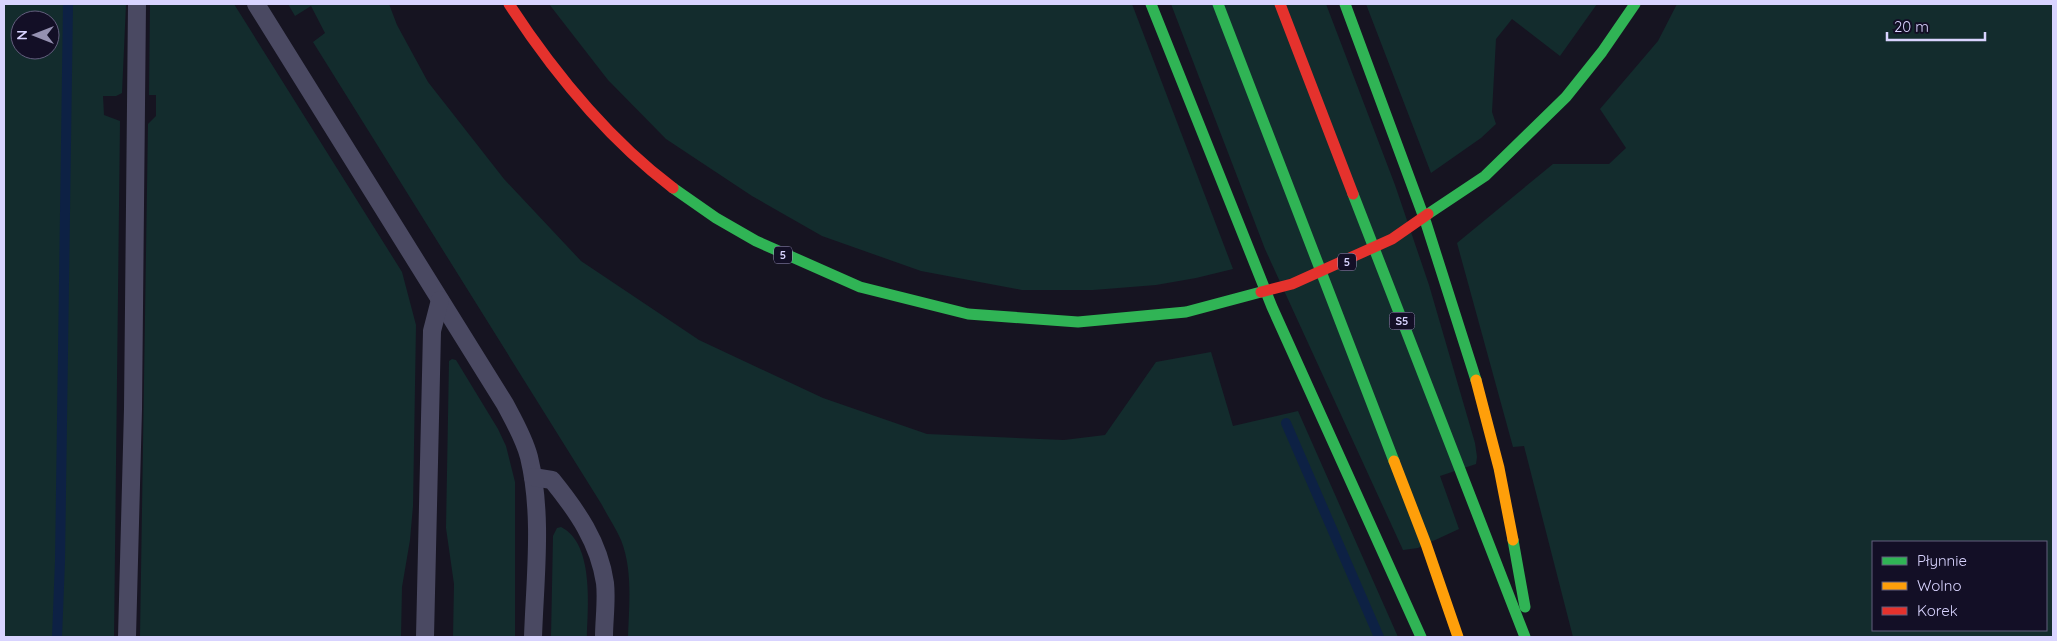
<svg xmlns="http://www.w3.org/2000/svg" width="2057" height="641" viewBox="0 0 2057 641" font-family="Quicksand,sans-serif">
  <rect width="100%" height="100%" fill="#161421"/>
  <!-- green -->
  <g fill="#132c2d" fill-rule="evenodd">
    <path d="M4 4H126L122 93 116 96H103L104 115 120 121 114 637H4ZM20 20H50V50H20Z"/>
    <path d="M150 4H234L402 272 416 325 413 506 410 540 402 587 401 637H140L148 124 156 116V95H149Z"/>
    <path d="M288 4H389L397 25 428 82 504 179 581 261 699 340 823 398 927 434 1064 440 1105 435 1156 362 1211 352 1233 426 1298 411 1398 637H628C629 606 633 570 621 540 616 528 608 517 602 505L313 42 325 33 311 6 295 16Z"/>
    <path d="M549 4H1132L1233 269 1196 278 1156 285 1093 290H1022L921 271 822 236 752 196 666 139 608 80Z"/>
    <path d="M1171 4H1326L1395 185 1429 285 1475 443 1477 457 1476 464 1440 476 1459 529 1418 548 1403 550 1265 249Z"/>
    <path d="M1366 4H1597L1560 56 1512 19 1496 39 1492 112 1496 124 1481 138 1431 173Z"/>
    <path d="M1677 4H2053V637H1573L1524 446 1513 447 1457 243 1553 164H1609L1626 148 1600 109 1658 41ZM1873 542H2046V630H1873Z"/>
    <path d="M452 359 456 360 498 429 506 446 515 482V637H453L454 584 446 528 449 361Z"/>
    <path d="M561 527C594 543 588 606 587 637H551L553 536 557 528Z"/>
  </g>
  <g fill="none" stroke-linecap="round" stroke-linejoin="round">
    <!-- stream -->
    <g stroke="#0d2144" stroke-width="10">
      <path d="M1286 423 1379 637"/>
      <path d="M57 637 60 561 68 4"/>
    </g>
    <!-- lane -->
    <g stroke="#4a4962" stroke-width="18">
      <path d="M256 4 505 404C514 421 524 438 529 457 543 515 535 578 533 637"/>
      <path d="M533 477 552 480C577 511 599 542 605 583 607 600 604 620 604 637"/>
      <path d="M127 637 133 409 137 4"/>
      <path d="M425 637 432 331 440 300"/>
    </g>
    <!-- fast -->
    <g stroke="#30b455" stroke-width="11">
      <path d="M1151 4 1272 307 1421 637"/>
      <path d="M1218 4 1394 461"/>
      <path d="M1345 4 1426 223 1476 380"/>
      <path d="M673 188 716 218 756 241 860 287 968 314 1078 322 1186 312 1261 292"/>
      <path d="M1353 194 1525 637"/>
      <path d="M1428 214 1485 176 1566 97 1602 52 1635 4"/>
      <path d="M1513 540 1525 607"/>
    </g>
    <!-- slow -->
    <g stroke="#ff9f0a" stroke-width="11">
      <path d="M1476 380 1499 468 1513 540"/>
      <path d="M1394 461 1426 544 1458 637"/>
    </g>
    <!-- jam -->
    <g stroke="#e5322d" stroke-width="11">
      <path d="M509 4C554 73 607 138 673 188"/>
      <path d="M1280 4 1353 194"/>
      <path d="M1261 292 1292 284 1392 239 1428 214"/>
    </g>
  </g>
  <g text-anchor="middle" stroke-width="4" stroke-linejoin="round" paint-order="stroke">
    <!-- shield labels -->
    <g fill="#130f26" stroke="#9e99be" stroke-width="1">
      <rect x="774" y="246.5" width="18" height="17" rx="4"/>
      <rect x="1338" y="253.5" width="18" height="17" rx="4"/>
      <rect x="1389.5" y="312.5" width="25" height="17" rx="4"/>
    </g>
    <g font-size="11" font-weight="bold" fill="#d9d4ff">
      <text x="783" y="259">5</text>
      <text x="1347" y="266">5</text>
      <text x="1402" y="325">S5</text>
    </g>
  </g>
  <!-- border -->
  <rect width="2057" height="641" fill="none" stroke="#d9d4ff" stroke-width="10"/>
  <!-- legend -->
  <rect x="1872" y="541" width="175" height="90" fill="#130f26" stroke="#625e7d"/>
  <rect x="1882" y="557" width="25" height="8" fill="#30b455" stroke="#625e7d"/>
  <text x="1917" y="566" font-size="15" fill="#d9d4ff">Płynnie</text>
  <rect x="1882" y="582" width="25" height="8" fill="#ff9f0a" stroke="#625e7d"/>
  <text x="1917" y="591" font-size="15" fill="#d9d4ff">Wolno</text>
  <rect x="1882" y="607" width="25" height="8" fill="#e5322d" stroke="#625e7d"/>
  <text x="1917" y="616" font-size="15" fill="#d9d4ff">Korek</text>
  <!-- north arrow -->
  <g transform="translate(35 35) rotate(270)"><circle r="24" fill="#130f26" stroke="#625e7d"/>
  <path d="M0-4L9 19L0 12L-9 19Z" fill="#9591b1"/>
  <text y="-8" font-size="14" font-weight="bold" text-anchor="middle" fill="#d9d4ff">N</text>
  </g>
  <!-- scale -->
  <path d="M1887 32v8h98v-8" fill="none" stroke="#d9d4ff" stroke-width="2.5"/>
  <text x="1894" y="32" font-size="15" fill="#d9d4ff" stroke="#130f26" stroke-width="4" paint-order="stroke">20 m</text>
</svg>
